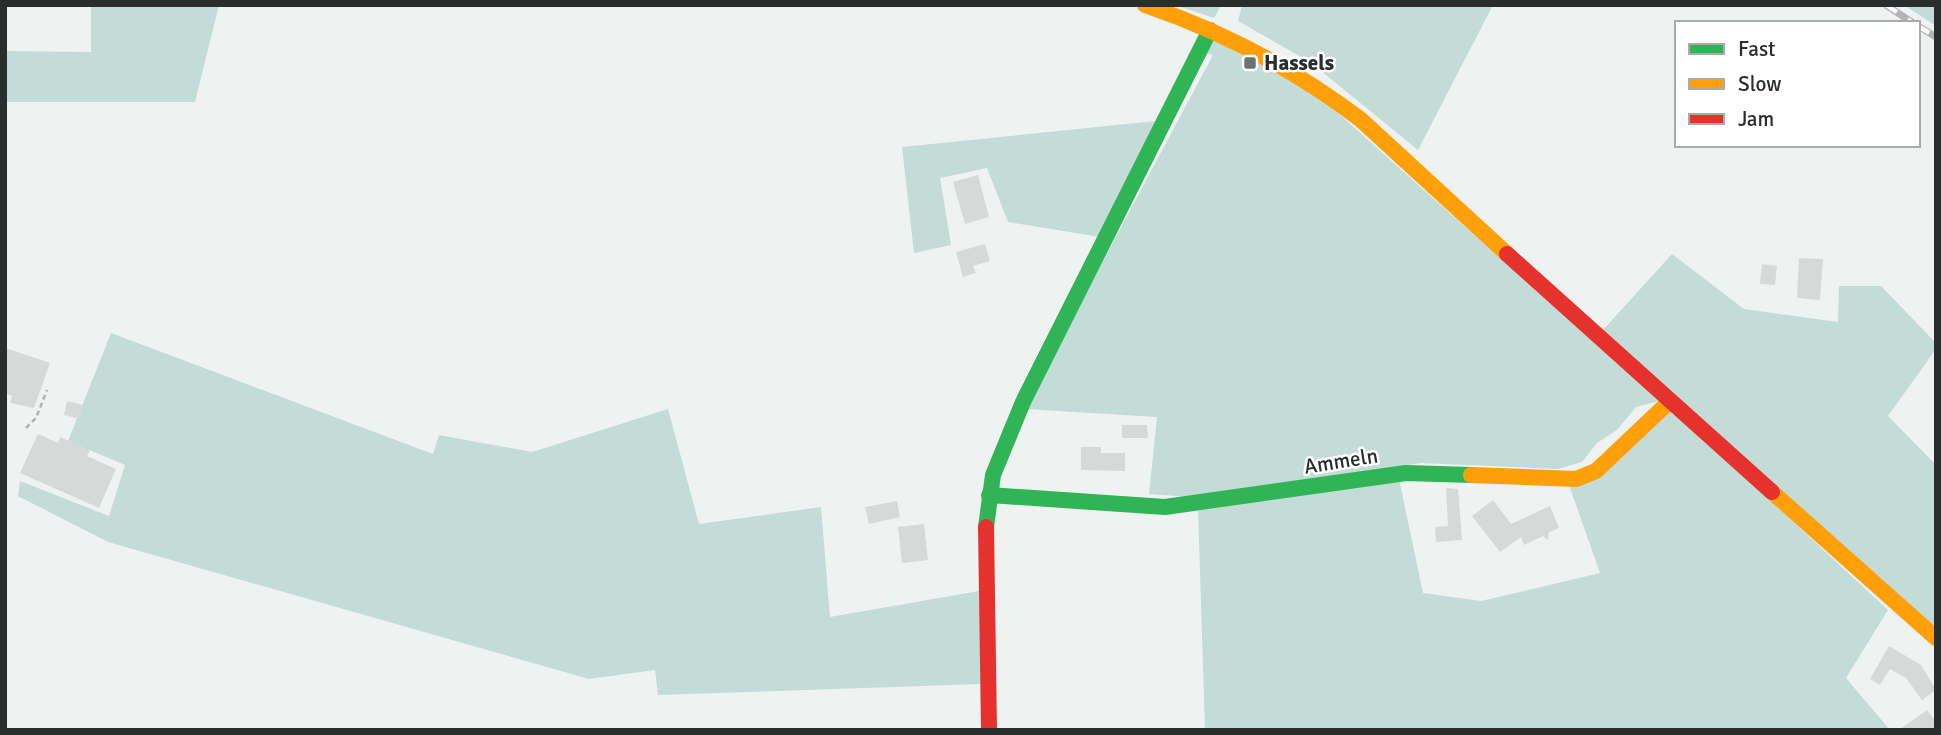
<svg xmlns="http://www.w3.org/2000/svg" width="1941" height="735" viewBox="0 0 1941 735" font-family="Signika,sans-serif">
  <rect width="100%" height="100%" fill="#eef3f2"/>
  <!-- green -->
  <g fill="#c3dcd7">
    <path d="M91 5H219L195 102H5V51L91 52Z"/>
    <path d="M1175 5H1221L1214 18Z"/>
    <path d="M1242 5H1493L1418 150 1310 62 1238 21Z"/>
    <path d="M1904 5H1936V26Z"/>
    <path d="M1213 39 1319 96 1659 401 1636 407 1617 430 1597 443 1582 462 1558 469 1421 463 1191 497 1149 494 1157 417 1024 409 1213 55 1205 53Z"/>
    <path d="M1156 121 1100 237 1008 222 987 168 940 178 951 245 914 253 902 147Z"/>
    <path d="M1672 254 1744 309 1838 322 1839 286H1881L1936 343V349L1888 416 1936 465V631L1603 330Z"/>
    <path d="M111 333 433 454 439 435 532 452 668 409 699 524 821 507 830 617 979 591 981 684 658 695 655 670 589 679 108 542 18 496 20 481 109 516 125 465 68 441Z"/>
    <path d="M1672 409 1888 610 1846 678 1890 730H1205L1198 509 1399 479 1423 593 1481 601 1600 573 1569 485Z"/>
  </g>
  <!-- building -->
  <g fill="#d5d9d8">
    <path d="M978 175 989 217 965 224 953 182Z"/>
    <path d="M985 244 990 261 973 266 976 273 963 277 956 252Z"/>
    <path d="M1799 258 1823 259 1820 300 1797 298Z"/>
    <path d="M1762 264 1777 266 1775 285 1760 284Z"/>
    <path d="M5 348 50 363 34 408 10 403 12 396 5 393Z"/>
    <path d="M67 401 83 405 80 419 64 415Z"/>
    <path d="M1122 425H1147L1148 438H1122Z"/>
    <path d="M38 434 58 443 60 437 90 450 87 456 116 469 99 508 20 473Z"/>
    <path d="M1081 447H1101V453H1125V471L1081 470Z"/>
    <path d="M1446 488 1458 489 1462 540 1436 542 1435 527 1448 526Z"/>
    <path d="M1493 500 1511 524 1550 506 1559 528 1549 532 1548 540 1543 536 1524 545 1521 537 1500 552 1472 516Z"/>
    <path d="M897 501 900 517 869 524 865 507Z"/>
    <path d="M924 524 928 560 902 563 898 527Z"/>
    <path d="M1889 646 1921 665 1936 690 1922 700 1906 678 1890 669 1880 685 1870 679Z"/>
    <path d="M1927 710 1936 722V730H1899Z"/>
  </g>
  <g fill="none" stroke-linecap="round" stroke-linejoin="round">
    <!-- path -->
    <path stroke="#b3b1b6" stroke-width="2.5" stroke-dasharray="5 3.5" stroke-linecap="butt" d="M26 428 36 418 47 390"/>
    <!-- fast -->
    <g stroke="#30b455" stroke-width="16">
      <path d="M989 495 1165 507 1406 473 1471 475"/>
      <path d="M986 527 993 475 1023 402 1210 30"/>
    </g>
    <!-- slow -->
    <g stroke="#ff9f0a" stroke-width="16">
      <path d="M1145 5C1224 32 1294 69 1360 119L1507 254"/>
      <path d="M1471 475 1576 479 1596 471 1670 401"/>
      <path d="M1772 492 1936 638"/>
    </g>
    <!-- jam -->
    <g stroke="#e5322d" stroke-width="16">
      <path d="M1507 254 1772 492"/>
      <path d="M986 527 989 730"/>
    </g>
    <!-- rail casing -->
    <g stroke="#b6b3b8" stroke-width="7">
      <g id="rail">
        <path d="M1886 5 1913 23"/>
        <path d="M1918 26 1936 37"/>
      </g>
    </g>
    <!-- rail -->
    <use href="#rail" stroke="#fff" stroke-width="4.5" stroke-dasharray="13" stroke-linecap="butt"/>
  </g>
  <!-- markers -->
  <rect fill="#6e7271" stroke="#fff" stroke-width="2.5" x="1243" y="56" width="14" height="14" rx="3.5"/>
  <g text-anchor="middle" stroke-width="5" stroke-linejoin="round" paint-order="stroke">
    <!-- poi labels -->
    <g font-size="21" font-weight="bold" fill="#292d2c" stroke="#fff" text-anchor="start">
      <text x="1264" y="70">Hassels</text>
    </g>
    <!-- street labels -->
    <g font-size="21" fill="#292d2c" stroke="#fff">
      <text transform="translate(1341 461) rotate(-9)" y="7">Ammeln</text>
    </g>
  </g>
  <!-- border -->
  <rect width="1941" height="735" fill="none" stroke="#292d2c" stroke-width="14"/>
  <!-- legend -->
  <rect x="1675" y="21" width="245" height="126" fill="#ffffff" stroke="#a9abab" stroke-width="2"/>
  <rect x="1689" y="44" width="35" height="10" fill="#30b455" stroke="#a9abab" stroke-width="2"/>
  <text x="1738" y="56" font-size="21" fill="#292d2c">Fast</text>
  <rect x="1689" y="79" width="35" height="10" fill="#ff9f0a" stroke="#a9abab" stroke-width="2"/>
  <text x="1738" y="91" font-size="21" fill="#292d2c">Slow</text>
  <rect x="1689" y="114" width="35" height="10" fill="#e5322d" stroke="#a9abab" stroke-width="2"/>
  <text x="1738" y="126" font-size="21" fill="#292d2c">Jam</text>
</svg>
